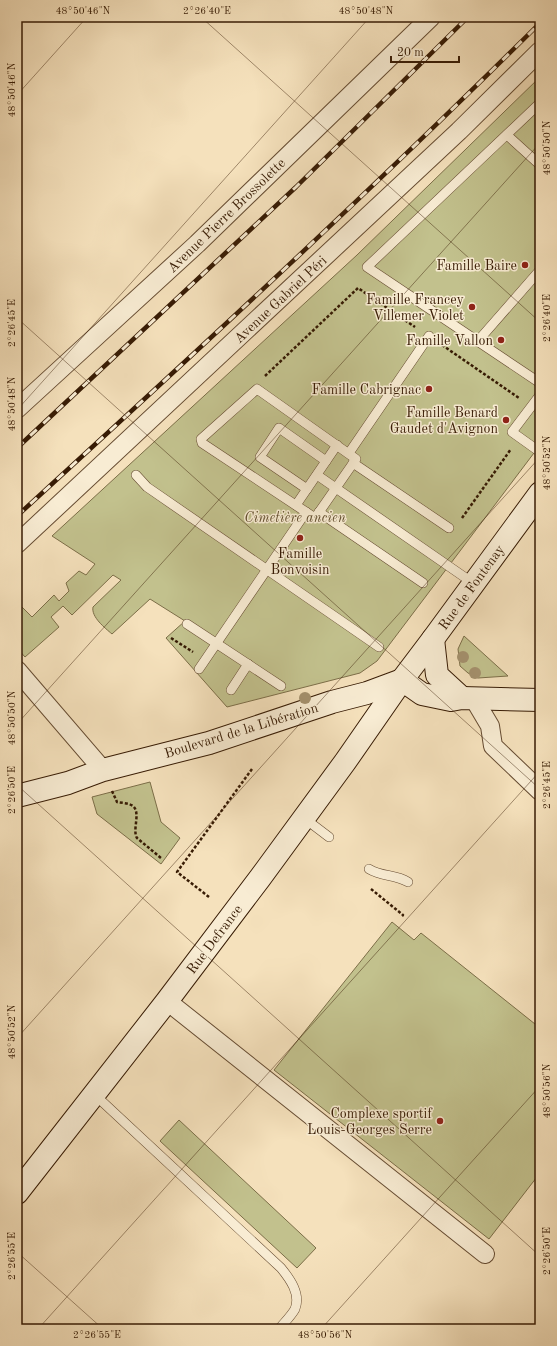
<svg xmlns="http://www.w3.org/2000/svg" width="557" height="1346" viewBox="0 0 557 1346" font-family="'Old Standard TT',serif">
  <rect width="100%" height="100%" fill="#f5e1bc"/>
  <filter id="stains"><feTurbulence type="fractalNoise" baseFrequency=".005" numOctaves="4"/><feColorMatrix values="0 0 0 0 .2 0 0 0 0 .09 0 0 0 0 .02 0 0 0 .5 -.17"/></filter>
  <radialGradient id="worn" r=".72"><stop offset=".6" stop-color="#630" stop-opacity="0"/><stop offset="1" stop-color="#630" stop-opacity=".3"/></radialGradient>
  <!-- green -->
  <g fill="#c2c18d" stroke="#7c6e48">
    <path d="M540 77V445L377 661 360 673 227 707 166 638 185 621 150 599 112 634C105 628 91 617 93 607L121 580 113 575 72 615 63 606 51 617 59 627 25 657 17 648V606L19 604 32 617 54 595 59 601 69 591 66 583 79 571 86 575 95 564 52 536 357 255Z"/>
    <path d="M464 636 508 676 478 678 468 673 460 666 458 649Z"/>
    <path d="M150 782 161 822 180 838 161 864 97 814 92 797Z"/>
    <path d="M392 922 414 940 421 933 540 1028V1173L489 1239 274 1070Z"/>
    <path d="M179 1120 316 1248 297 1268 160 1141Z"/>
  </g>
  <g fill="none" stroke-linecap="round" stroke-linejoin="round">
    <!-- lane casing -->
    <g stroke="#664c32" stroke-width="10">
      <g id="lane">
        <path d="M540 103 367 267 540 383"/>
        <path d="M507 135 540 165"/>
        <path d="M477 342 540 270"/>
        <path d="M257 389 356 459 315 518 202 443 201 439Z"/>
        <path d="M540 395 512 432 540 452"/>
        <path d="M349 453 429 336"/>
        <path d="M353 463 449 528"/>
        <path d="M136 475 147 487 379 647"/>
        <path d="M317 475 473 583"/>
        <path d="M307 489 260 457 279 428 326 461"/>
        <path d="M296 505 337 445"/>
        <path d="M319 512 423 583"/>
        <path d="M187 624 281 686"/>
        <path d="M199 669 306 512"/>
        <path d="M231 690 248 664"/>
        <path d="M304 818 329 837"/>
        <path d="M369 869C382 877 395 874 408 882"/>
        <path d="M94 1094 281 1268C290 1279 301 1294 295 1309 292 1315 283 1324 279 1329"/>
      </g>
    </g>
    <!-- street casing -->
    <g stroke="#664c32" stroke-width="20">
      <g id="street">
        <path d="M17 409 197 244 431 17"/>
        <path d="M17 544 459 131 540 51"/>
        <path d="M17 670 103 770"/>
        <path d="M474 699 490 726 493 746 540 791"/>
        <path d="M167 1001 485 1254"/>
      </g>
    </g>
    <!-- secondary casing -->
    <g stroke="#371b04" stroke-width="24">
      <g id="secondary">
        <path d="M433 639 437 675 462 698"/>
        <path d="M402 680 422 694 451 700 462 698 540 700"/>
        <path d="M17 796 68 783 103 770 209 743 332 702 367 693 402 680"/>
        <path d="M17 1193 167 1001 260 878 345 762 402 680 433 639 540 493"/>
      </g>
    </g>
    <!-- path -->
    <g stroke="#371b04" stroke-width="2.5" stroke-dasharray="3 2" stroke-linecap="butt">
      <path d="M442 345 519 398"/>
      <path d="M265 376 358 288 415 327"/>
      <path d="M462 518 511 449"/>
      <path d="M171 638 193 652"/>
      <path d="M112 791 117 802C122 803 129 803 133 806 141 813 132 830 137 838L161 858"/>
      <path d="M371 889 403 915 402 916"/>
      <path d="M209 897 177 872 252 769"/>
    </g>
    <!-- lane -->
    <use href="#lane" stroke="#f8ecd3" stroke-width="9"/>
    <!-- street -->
    <use href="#street" stroke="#f8ecd3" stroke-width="18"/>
    <!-- secondary -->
    <use href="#secondary" stroke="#f8ecd3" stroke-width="22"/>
    <!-- rail casing -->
    <g stroke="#371b04" stroke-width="4.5">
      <g id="rail">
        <path d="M17 448 296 187 468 17"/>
        <path d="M17 516C194 354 370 192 540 23"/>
      </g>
    </g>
    <!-- rail -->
    <use href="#rail" stroke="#f8ecd3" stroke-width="3" stroke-dasharray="9" stroke-linecap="butt"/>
  </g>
  <!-- trees -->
  <g fill="#a4906d">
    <circle cx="463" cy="657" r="6"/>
    <circle cx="475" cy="673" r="6"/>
    <circle cx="305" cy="698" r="6"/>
  </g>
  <!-- ticks -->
  <path fill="none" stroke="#371b04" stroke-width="1" stroke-opacity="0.45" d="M201 17 540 322M17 95 87 17M17 318 540 789M17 410 370 17M17 724 540 143M17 785 540 1256M17 1038 540 457M17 1252 103 1329M38 1329 540 771M321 1329 540 1086"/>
  <!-- markers -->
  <g fill="#8f2418" stroke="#f8ecd3" stroke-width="1.5">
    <circle cx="525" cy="265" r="4"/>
    <circle cx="472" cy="307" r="4"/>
    <circle cx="501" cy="340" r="4"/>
    <circle cx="429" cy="389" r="4"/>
    <circle cx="506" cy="420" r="4"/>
    <circle cx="300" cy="538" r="4"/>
    <circle cx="440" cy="1121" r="4"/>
  </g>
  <g text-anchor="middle" stroke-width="3" stroke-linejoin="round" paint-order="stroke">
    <!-- street labels -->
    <g font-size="14" fill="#371b04" stroke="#f8ecd3">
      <text transform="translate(226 215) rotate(-44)" y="5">Avenue Pierre Brossolette</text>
      <text transform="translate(280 299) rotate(-43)" y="5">Avenue Gabriel Péri</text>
      <text transform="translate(471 587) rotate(-54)" y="5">Rue de Fontenay</text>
      <text transform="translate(241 730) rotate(-17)" y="5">Boulevard de la Libération</text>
      <text transform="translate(214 939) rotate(-53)" y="5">Rue Defrance</text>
    </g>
    <!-- poi labels -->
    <g font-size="14" fill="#371b04" stroke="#f8ecd3" text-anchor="end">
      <text x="517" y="270">Famille Baire</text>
      <text x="464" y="304">Famille Francey<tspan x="464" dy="16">Villemer Violet</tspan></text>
      <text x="493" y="345">Famille Vallon</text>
      <text x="421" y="394">Famille Cabrignac</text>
      <text x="498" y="417">Famille Benard<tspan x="498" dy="16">Gaudet d'Avignon</tspan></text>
      <text x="300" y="558" text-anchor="middle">Famille<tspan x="300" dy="16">Bonvoisin</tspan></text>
      <text x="432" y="1118">Complexe sportif<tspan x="432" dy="16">Louis-Georges Serre</tspan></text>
    </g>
    <!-- park labels -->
    <g font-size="14" font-style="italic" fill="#614d2d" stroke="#f8ecd3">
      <text x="295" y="522">Cimetière ancien</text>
    </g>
  </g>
  <!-- margin -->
  <rect width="557" height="1346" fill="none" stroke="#f5e1bc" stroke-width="44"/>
  <!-- scale -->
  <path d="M391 56v6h68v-6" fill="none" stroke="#371b04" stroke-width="2"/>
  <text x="397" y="56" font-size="12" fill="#371b04" stroke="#f8ecd3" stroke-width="3" paint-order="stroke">20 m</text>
  <rect x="22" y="22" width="513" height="1302" fill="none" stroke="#371b04" stroke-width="1.5"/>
  <g font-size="10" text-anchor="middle" fill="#371b04">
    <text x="83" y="14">48°50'46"N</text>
    <text x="207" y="14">2°26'40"E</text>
    <text x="366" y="14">48°50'48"N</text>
    <text transform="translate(11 90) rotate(-90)" y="4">48°50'46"N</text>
    <text transform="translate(546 148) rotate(-90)" y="4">48°50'50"N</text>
    <text transform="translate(546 318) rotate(-90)" y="4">2°26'40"E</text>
    <text transform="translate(11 323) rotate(-90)" y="4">2°26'45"E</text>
    <text transform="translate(11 404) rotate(-90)" y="4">48°50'48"N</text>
    <text transform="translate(546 463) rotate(-90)" y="4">48°50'52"N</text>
    <text transform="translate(11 718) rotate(-90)" y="4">48°50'50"N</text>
    <text transform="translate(546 785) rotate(-90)" y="4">2°26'45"E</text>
    <text transform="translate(11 790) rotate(-90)" y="4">2°26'50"E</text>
    <text transform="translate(11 1032) rotate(-90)" y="4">48°50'52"N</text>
    <text transform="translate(546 1091) rotate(-90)" y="4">48°50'56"N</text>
    <text transform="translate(546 1251) rotate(-90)" y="4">2°26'50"E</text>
    <text transform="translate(11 1256) rotate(-90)" y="4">2°26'55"E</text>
    <text x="97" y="1338">2°26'55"E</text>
    <text x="325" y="1338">48°50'56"N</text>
  </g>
  <rect width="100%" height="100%" filter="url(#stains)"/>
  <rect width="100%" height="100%" fill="url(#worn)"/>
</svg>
